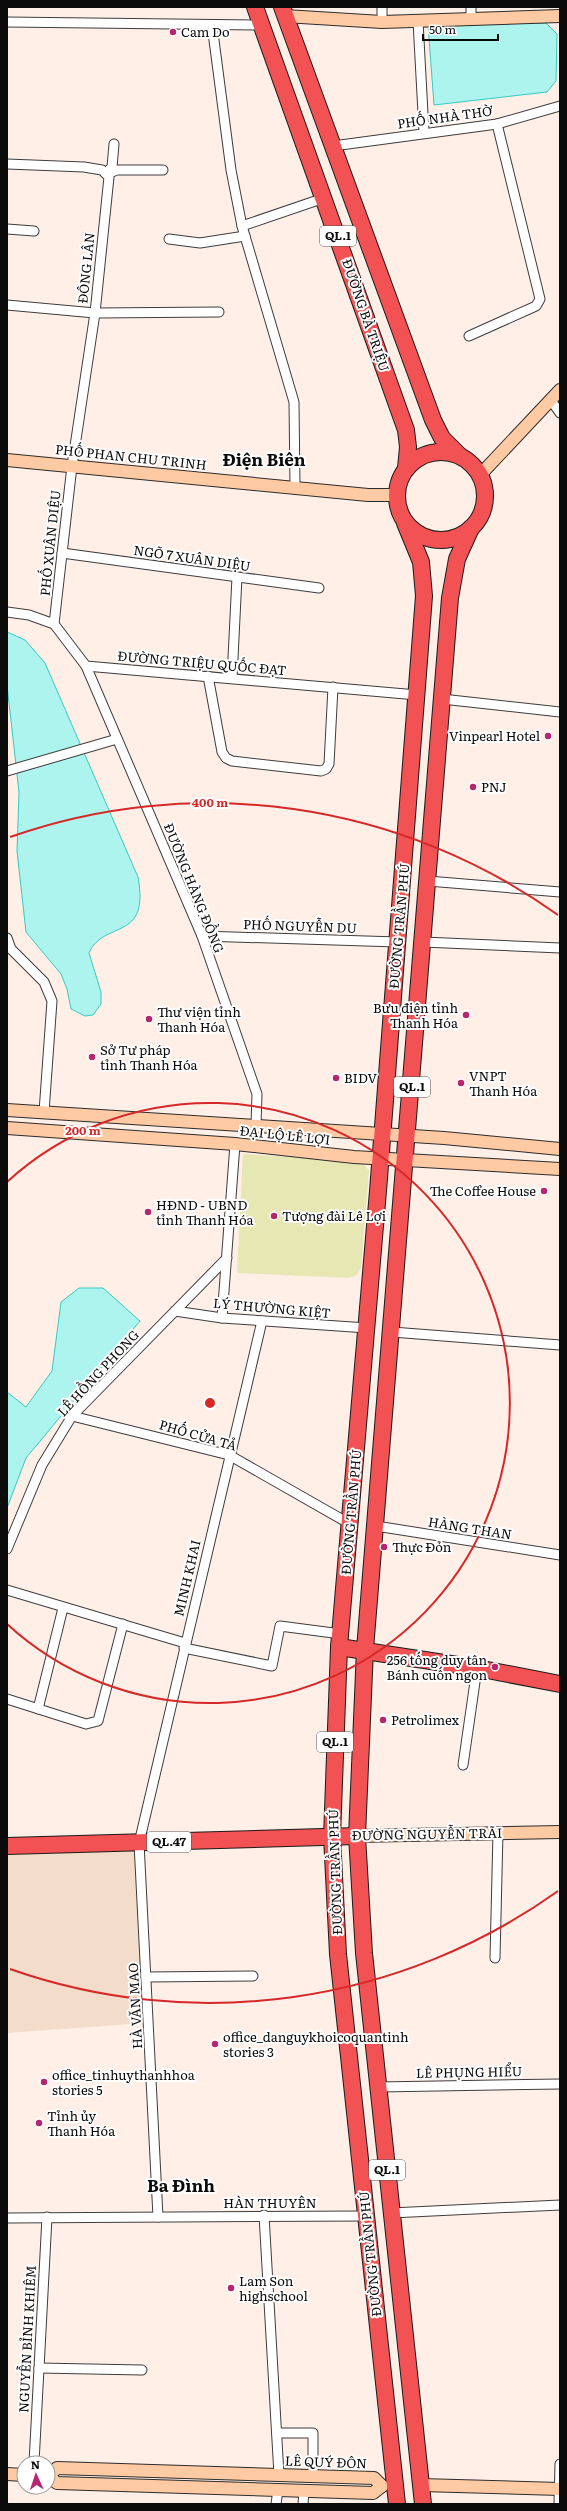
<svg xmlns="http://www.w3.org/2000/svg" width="567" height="2511" viewBox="0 0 567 2511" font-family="Literata,serif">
  <rect width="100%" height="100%" fill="#ffefe7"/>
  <!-- farmland -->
  <path fill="#f3dcc9" d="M139 1843 144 2023 7 2033V1846Z"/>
  <!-- green -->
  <path fill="#e6e7b3" d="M243 1154 356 1161 364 1164 369 1171 361 1267 357 1275 349 1278 237 1273Z"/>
  <!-- water -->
  <g fill="#aef4ee" stroke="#36cac1">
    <path d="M546 23 557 34 556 81 547 92 434 105 428 25Z"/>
    <path d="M7 632 25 640 45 663 138 877C150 943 104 919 89 953L101 992V1004L93 1015 85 1016 71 1009 67 989 61 974 26 932 17 851 19 792 7 685Z"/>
    <path d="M79 1288H103L140 1321 26 1458 7 1508V1392L26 1407 52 1371 61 1302Z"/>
  </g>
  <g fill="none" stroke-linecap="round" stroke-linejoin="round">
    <!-- street casing -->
    <g stroke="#3d3d3d" stroke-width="11">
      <g id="street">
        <path d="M471 18V7"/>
        <path d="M418 21 424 132"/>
        <path d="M7 22 261 25"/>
        <path d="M382 22V7"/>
        <path d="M212 25 231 170 242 226 294 402 295 487"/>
        <path d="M333 146 497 124 560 106"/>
        <path d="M7 164 84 167 102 170 109 177 95 313 72 466 54 624"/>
        <path d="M106 173 112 167 114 144"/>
        <path d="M107 174 117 170H163"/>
        <path d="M242 226 324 198"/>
        <path d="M7 229 34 231"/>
        <path d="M169 239 200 243 245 236"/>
        <path d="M7 305 95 313 219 312"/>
        <path d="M469 336 536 306 540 299 497 124"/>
        <path d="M550 399 560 413"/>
        <path d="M62 553 319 588"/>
        <path d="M7 612 29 615 54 624 86 666 417 695"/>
        <path d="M86 666 202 936 257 1094 256 1126"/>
        <path d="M208 676 222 752 226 758 232 761 321 771 326 769 329 764 333 687"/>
        <path d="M232 678 237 577"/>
        <path d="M442 699 560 712"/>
        <path d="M7 771 117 739"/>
        <path d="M428 881 560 892"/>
        <path d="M202 936 398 942"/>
        <path d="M7 938 11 949 44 982 52 1001 44 1112"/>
        <path d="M423 942 560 948"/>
        <path d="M175 1311 222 1318 367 1328"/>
        <path d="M222 1318 235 1144"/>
        <path d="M392 1332 560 1345"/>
        <path d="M72 1416 229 1455 350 1524"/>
        <path d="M376 1526 560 1555"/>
        <path d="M7 1549 42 1465 72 1416 227 1258"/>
        <path d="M7 1590 185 1643"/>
        <path d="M184 1648 272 1666 280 1626 341 1634"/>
        <path d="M7 1699 86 1724 98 1721 123 1624"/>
        <path d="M38 1709 63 1608"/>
        <path d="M463 1765 477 1668"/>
        <path d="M495 1958 498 1832"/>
        <path d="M146 1977 253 1976"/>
        <path d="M378 2087 560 2084"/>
        <path d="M391 2213 560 2205"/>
        <path d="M264 2215 279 2475"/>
        <path d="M158 2217 139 1843 262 1321"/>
        <path d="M7 2218 366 2216"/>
        <path d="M39 2368 142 2370"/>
        <path d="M277 2433H313V2476"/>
        <path d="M34 2463 47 2217"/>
        <path d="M276 2504 278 2490"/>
        <path d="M303 2504 304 2491"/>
        <path d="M559 2504 560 2464"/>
      </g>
    </g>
    <!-- secondary casing -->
    <g stroke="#2c2c2c" stroke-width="14">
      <g id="secondary">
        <path d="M285 16 382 22 560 16"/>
        <path d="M7 460 368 495H396"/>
        <path d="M480 475 560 390"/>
        <path d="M7 1110 444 1138 560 1149"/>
        <path d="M7 1128 235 1144 354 1157 560 1169"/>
        <path d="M357 1836 560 1832"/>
        <path d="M7 2474 24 2475"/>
        <path d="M48 2476 57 2483 373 2493 382 2486"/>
        <path d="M48 2476 57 2468 374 2478 382 2486"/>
        <path d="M421 2485 560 2489"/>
      </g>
    </g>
    <!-- highway casing -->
    <g stroke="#1b1b1b" stroke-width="18">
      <g id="highway">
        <path d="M255 7 406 430 408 447 406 468"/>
        <path d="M282 7 433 420 442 438 459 455"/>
        <circle cx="441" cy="496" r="44"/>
        <path d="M339 1647 477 1668 560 1684"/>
        <path d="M7 1846 357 1836"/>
        <path d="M397 2504 338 1954 332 1837 339 1647 378 1191 424 596 421 562 405 523"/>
        <path d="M423 2504 364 1953 357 1836 365 1649 450 598 457 559 471 528"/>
      </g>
    </g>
    <!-- street -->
    <use href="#street" stroke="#fff" stroke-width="9"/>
    <!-- secondary -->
    <use href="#secondary" stroke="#fecaa3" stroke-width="12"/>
    <!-- highway -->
    <use href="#highway" stroke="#f25253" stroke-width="16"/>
  </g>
  <!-- distance rings -->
  <g fill="none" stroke="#d62828" stroke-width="2">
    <path d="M7 1182A300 300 0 1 1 7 1624"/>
    <path d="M558 1891A600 600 0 0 1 10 1969M10 837A600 600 0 0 1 558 915"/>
  </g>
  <!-- markers -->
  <g fill="#b6266f" stroke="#fff" stroke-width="1.5">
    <circle cx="173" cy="32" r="4"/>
    <circle cx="548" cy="736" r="4"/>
    <circle cx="473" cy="787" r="4"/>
    <circle cx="466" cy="1015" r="4"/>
    <circle cx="149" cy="1019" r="4"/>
    <circle cx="92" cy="1057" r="4"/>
    <circle cx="336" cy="1078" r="4"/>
    <circle cx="461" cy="1083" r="4"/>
    <circle cx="544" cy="1191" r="4"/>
    <circle cx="148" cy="1212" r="4"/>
    <circle cx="274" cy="1216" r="4"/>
    <circle cx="384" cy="1547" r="4"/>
    <circle cx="495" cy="1667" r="4"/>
    <circle cx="383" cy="1720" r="4"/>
    <circle cx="215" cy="2044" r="4"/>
    <circle cx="44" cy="2082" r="4"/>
    <circle cx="39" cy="2123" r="4"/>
    <circle cx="231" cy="2288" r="4"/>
  </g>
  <g text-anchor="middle" stroke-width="4" stroke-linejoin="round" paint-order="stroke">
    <!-- shield labels -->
    <g fill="#fff" stroke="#545454" stroke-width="1">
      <rect x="320" y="226" width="36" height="20" rx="3"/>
      <rect x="394" y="1077" width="36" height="20" rx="3"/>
      <rect x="317" y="1732" width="36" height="20" rx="3"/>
      <rect x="147" y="1832" width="44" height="20" rx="3"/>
      <rect x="369" y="2160" width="36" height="20" rx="3"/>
    </g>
    <g font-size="12" font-weight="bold" fill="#0a0a0a">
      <text x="338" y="240">QL.1</text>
      <text x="412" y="1091">QL.1</text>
      <text x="335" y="1746">QL.1</text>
      <text x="169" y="1846">QL.47</text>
      <text x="387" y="2174">QL.1</text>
    </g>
    <!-- poi labels -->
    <g font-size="13" fill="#0a0a0a" stroke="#fff" text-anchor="start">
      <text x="181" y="37">Cam Do</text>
      <text x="540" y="741" text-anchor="end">Vinpearl Hotel</text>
      <text x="481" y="792">PNJ</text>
      <text x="458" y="1013" text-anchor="end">Bưu điện tỉnh<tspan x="458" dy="15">Thanh Hóa</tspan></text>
      <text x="157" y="1017">Thư viện tỉnh<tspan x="157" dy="15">Thanh Hóa</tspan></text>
      <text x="100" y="1055">Sở Tư pháp<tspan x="100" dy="15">tỉnh Thanh Hóa</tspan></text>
      <text x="469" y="1081">VNPT<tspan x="469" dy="15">Thanh Hóa</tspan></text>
      <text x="344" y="1083">BIDV</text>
      <text x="536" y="1196" text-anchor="end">The Coffee House</text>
      <text x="156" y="1210">HĐND - UBND<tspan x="156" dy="15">tỉnh Thanh Hóa</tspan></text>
      <text x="282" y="1221">Tượng đài Lê Lợi</text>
      <text x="392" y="1552">Thực Đỏn</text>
      <text x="487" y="1665" text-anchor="end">256 tống duy tân<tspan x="487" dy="15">Bánh cuốn ngon</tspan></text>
      <text x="391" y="1725">Petrolimex</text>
      <text x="223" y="2042">office_danguykhoicoquantinh<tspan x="223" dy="15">stories 3</tspan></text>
      <text x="52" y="2080">office_tinhuythanhhoa<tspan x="52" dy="15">stories 5</tspan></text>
      <text x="47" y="2121">Tỉnh ủy<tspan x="47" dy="15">Thanh Hóa</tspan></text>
      <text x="239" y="2286">Lam Son<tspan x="239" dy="15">highschool</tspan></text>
    </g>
    <!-- street labels -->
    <g font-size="13" fill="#0a0a0a" stroke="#fff">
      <text transform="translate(445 117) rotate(-8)" y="5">PHỐ NHÀ THỜ</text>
      <text transform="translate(86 268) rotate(-84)" y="5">ĐÔNG LÂN</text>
      <text transform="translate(366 315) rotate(71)" y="5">ĐƯỜNG BÀ TRIỆU</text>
      <text transform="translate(131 457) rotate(6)" y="5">PHỐ PHAN CHU TRINH</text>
      <text transform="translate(50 543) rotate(-84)" y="5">PHỐ XUÂN DIỆU</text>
      <text transform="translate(192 558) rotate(8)" y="5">NGÕ 7 XUÂN DIỆU</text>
      <text transform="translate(202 663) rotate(5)" y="5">ĐƯỜNG TRIỆU QUỐC ĐẠT</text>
      <text transform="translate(194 888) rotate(68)" y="5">ĐƯỜNG HÀNG ĐỒNG</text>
      <text transform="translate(300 926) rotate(2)" y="5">PHỐ NGUYỄN DU</text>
      <text transform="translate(399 926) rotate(-85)" y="5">ĐƯỜNG TRẦN PHÚ</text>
      <text transform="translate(285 1135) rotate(6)" y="5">ĐẠI LỘ LÊ LỢI</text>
      <text transform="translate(272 1308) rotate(5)" y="5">LÝ THƯỜNG KIỆT</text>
      <text transform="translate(98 1373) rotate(-47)" y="5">LÊ HỒNG PHONG</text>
      <text transform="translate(198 1435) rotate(16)" y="5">PHỐ CỬA TẢ</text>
      <text transform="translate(351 1512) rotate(-85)" y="5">ĐƯỜNG TRẦN PHÚ</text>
      <text transform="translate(470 1528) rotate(9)" y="5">HÀNG THAN</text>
      <text transform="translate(187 1578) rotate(-77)" y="5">MINH KHAI</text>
      <text transform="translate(427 1834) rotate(-1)" y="5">ĐƯỜNG NGUYỄN TRÃI</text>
      <text transform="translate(335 1872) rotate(-92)" y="5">ĐƯỜNG TRẦN PHÚ</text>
      <text transform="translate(135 2006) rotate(-93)" y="5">HÀ VĂN MAO</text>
      <text transform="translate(469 2072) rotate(-1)" y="5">LÊ PHỤNG HIỂU</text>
      <text x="270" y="2208">HÀN THUYÊN</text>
      <text transform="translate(370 2254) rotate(-96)" y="5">ĐƯỜNG TRẦN PHÚ</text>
      <text transform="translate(27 2339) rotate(-87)" y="5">NGUYỄN BỈNH KHIÊM</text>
      <text transform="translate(326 2462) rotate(2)" y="5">LÊ QUÝ ĐÔN</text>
    </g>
    <!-- district labels -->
    <g font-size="17" font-weight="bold" fill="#0a0a0a" stroke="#fff">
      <text x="264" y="466">Điện Biên</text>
      <text x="181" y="2192">Ba Đình</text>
    </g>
  </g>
  <circle cx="210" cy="1403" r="6" fill="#d62828" stroke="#fff" stroke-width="2"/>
  <g font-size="12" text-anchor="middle" font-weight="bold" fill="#d62828" stroke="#fff" stroke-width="4" stroke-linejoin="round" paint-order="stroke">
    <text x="210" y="807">400 m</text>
    <text x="83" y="1135">200 m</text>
  </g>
  <!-- border -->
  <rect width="567" height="2511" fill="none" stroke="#0a0a0a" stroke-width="16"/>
  <!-- north arrow -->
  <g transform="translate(36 2475) rotate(357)"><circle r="19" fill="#ffffff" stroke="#9d9d9d"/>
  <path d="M0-3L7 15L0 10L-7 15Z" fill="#b6266f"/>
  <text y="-6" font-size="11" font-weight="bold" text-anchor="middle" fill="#0a0a0a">N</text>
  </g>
  <!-- scale -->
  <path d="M423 34v6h75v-6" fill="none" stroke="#0a0a0a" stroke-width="2"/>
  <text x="429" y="34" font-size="12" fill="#0a0a0a" stroke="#ffffff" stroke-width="3" paint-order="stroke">50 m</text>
</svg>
